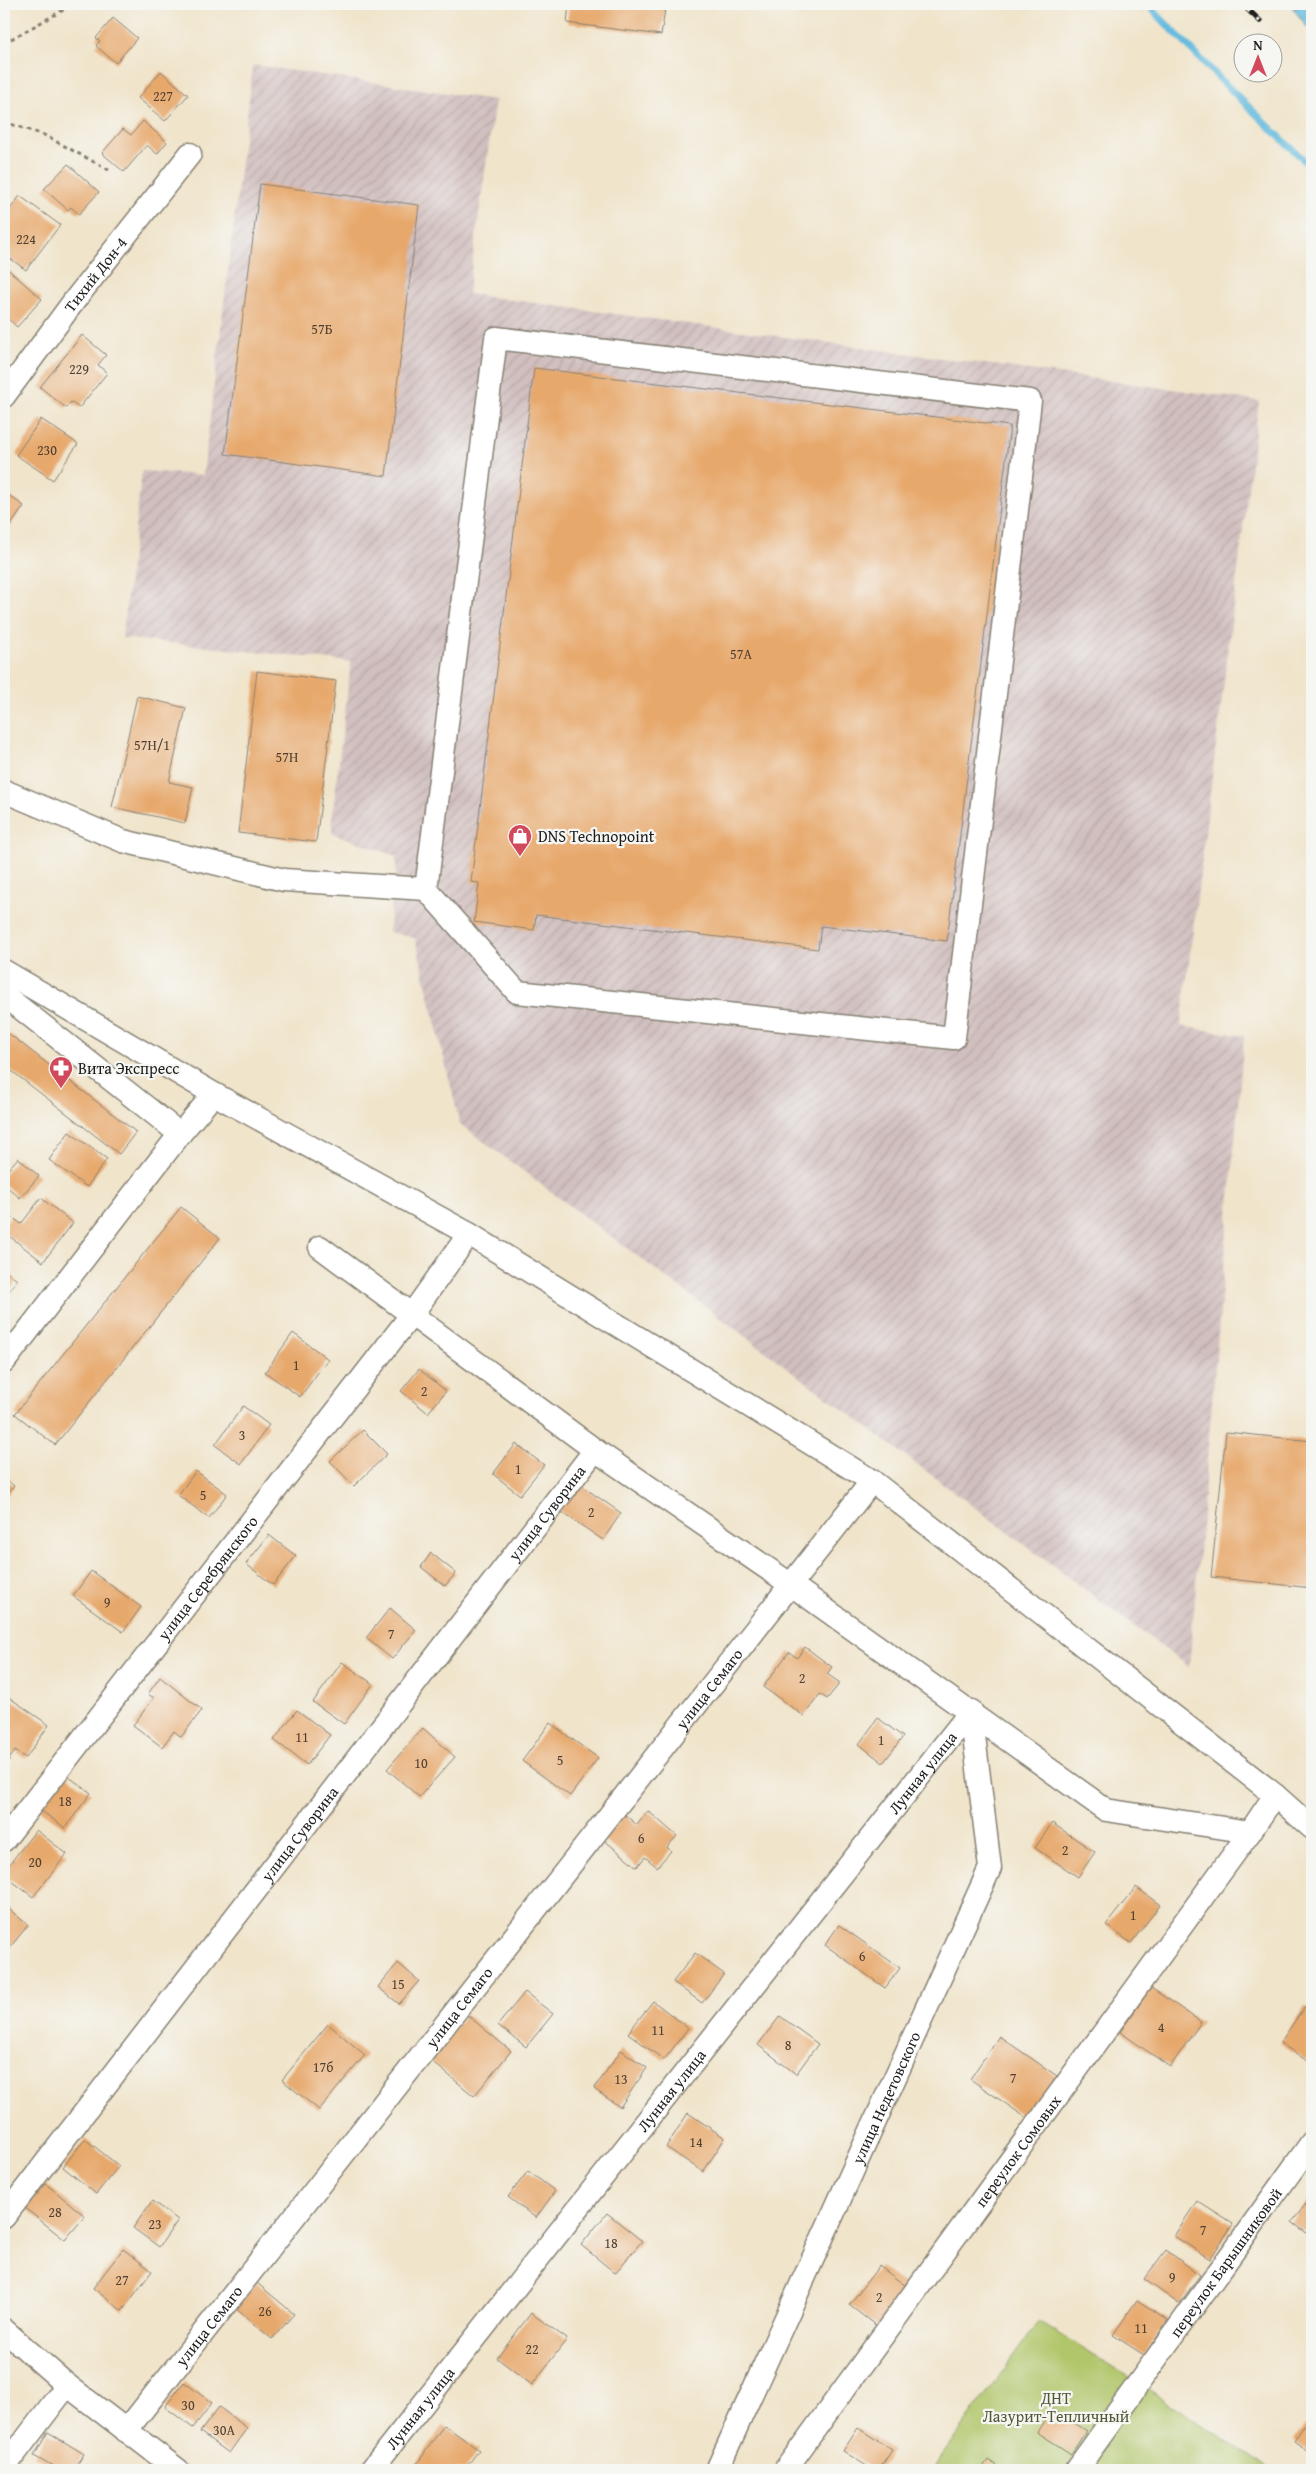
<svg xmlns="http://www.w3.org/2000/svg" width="1316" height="2474" viewBox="0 0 1316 2474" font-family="'Gentium Book Plus',serif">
  <defs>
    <pattern id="industrial-furrows" width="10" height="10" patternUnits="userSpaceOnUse" patternTransform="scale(1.25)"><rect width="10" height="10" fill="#d1bfbf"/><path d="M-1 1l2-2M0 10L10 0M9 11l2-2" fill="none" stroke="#b3a4a4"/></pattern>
    <pattern id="water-waves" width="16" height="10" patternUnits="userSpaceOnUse" patternTransform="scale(1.25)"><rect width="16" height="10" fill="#60b9dd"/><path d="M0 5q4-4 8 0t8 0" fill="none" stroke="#539ebd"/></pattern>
  </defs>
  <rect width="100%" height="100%" fill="#f6f6f2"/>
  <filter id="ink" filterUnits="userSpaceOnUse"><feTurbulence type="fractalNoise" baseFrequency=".02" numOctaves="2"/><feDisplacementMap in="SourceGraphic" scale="10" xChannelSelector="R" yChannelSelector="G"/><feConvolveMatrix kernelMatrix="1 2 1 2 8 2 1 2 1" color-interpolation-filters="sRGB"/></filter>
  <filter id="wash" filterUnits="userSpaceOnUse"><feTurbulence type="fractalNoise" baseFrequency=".0096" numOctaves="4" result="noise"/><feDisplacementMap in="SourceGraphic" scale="20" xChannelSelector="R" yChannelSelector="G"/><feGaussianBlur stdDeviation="1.12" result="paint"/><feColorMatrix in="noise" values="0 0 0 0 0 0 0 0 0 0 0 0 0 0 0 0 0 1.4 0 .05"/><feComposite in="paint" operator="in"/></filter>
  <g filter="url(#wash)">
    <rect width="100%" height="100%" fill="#f0e4ca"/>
    <!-- industrial -->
    <path fill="url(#industrial-furrows)" d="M253 65 495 100 468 294 1259 401 1181 1026 1244 1036 1189 1667 460 1124 415 938 389 932 392 895 396 874V856L332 833V819L351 662 122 638 142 471 203 475Z"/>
    <!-- green -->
    <path fill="#b1c66a" stroke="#667143" d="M1039 2321 1140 2384 1271 2470H932Z"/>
    <!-- water -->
    <path fill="url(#water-waves)" stroke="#3e6a7c" d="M1290 4H1312V34Z"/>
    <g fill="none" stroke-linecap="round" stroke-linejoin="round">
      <!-- stream -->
      <path stroke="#60b9dd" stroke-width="7" d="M1147 4 1225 84 1312 168"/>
    </g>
    <g id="blocks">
      <!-- building -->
      <g fill="#e7a86c">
        <path d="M569 4H666L661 35 567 23Z"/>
        <path d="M113 18 137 38 116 63 96 46 100 41 96 38Z"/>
        <path d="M161 71 188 95 165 121 138 98Z"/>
        <path d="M143 121 167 142 157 154 147 145 124 172 102 153 123 129 131 135Z"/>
        <path d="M68 164 99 192 79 214 71 207 68 210 44 189Z"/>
        <path d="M260 184 419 205 386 476 225 454Z"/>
        <path d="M20 196 60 225 26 270 4 254V217Z"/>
        <path d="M4 266 42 299 17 327 5 316 4 318Z"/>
        <path d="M82 335 106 355 98 365 107 373 79 408 71 402 66 408 40 387Z"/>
        <path d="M534 368 1010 426 947 941 821 926 818 949 536 915 534 930 474 922 479 883 471 882Z"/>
        <path d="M41 419 78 444 53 480 16 455Z"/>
        <path d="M4 492 24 506 4 535Z"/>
        <path d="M257 671 336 681 316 842 238 833Z"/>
        <path d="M137 696 186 708 169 782 193 787 185 823 112 807Z"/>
        <path d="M4 1030 136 1132 119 1154 4 1065Z"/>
        <path d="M69 1132 107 1159 87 1187 49 1160Z"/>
        <path d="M18 1158 39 1176 20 1198 4 1184V1174Z"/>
        <path d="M41 1198 73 1223 43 1262 4 1232V1225L11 1216 21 1224Z"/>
        <path d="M181 1207 220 1238 55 1445 15 1414Z"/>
        <path d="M4 1270 17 1280 4 1298Z"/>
        <path d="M293 1333 328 1359 300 1397 265 1372Z"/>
        <path d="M419 1369 446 1391 428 1413 401 1391Z"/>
        <path d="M243 1406 269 1425 241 1464 215 1445Z"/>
        <path d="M363 1430 387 1454 354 1486 330 1461Z"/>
        <path d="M1226 1432 1312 1441V1588L1211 1577Z"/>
        <path d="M516 1444 544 1465 520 1495 493 1474Z"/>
        <path d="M196 1471 227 1494 209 1518 178 1495Z"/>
        <path d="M4 1478 14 1486 4 1499Z"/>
        <path d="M579 1484 621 1513 603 1540 560 1511Z"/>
        <path d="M269 1535 296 1556 273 1585 246 1564Z"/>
        <path d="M431 1553 456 1573 445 1586 421 1567Z"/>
        <path d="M91 1571 141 1607 123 1632 73 1596Z"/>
        <path d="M390 1608 416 1630 392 1659 366 1638Z"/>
        <path d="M805 1647 832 1667 827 1674 840 1683 827 1699 820 1694 804 1716 763 1687 789 1652 797 1658Z"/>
        <path d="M342 1662 373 1684 344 1724 313 1702Z"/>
        <path d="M160 1677 202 1710 181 1737 174 1731 162 1747 133 1725 154 1698 148 1694Z"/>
        <path d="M4 1694 49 1725 26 1758 15 1751 4 1767Z"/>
        <path d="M297 1710 330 1735 307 1765 274 1740Z"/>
        <path d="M878 1718 903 1737 883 1763 859 1744Z"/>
        <path d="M550 1723 598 1758 570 1796 522 1761Z"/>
        <path d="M423 1728 455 1757 419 1797 387 1769Z"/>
        <path d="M65 1774 91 1793 65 1828 39 1809Z"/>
        <path d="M648 1811 677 1836 667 1847 671 1851 657 1867 645 1857 637 1867 604 1840 625 1815 637 1825Z"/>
        <path d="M1052 1823 1095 1852 1078 1877 1035 1848Z"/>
        <path d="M36 1830 67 1854 33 1897 4 1875V1871Z"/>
        <path d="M1136 1887 1160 1905 1131 1943 1106 1925Z"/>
        <path d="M4 1905 28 1925 4 1955Z"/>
        <path d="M839 1925 900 1968 885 1988 825 1945Z"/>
        <path d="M695 1953 724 1974 702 2003 673 1982Z"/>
        <path d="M398 1963 419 1981 399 2004 378 1987Z"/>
        <path d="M1151 1988 1201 2022 1170 2067 1120 2032Z"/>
        <path d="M525 1992 553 2014 526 2047 498 2025Z"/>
        <path d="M653 2001 688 2028 664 2060 628 2033Z"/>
        <path d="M1305 2006 1312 2011V2064L1280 2043Z"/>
        <path d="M466 2014 511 2051 474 2096 429 2059Z"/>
        <path d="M780 2016 818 2044 796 2074 758 2045Z"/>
        <path d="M328 2024 365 2055 319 2110 282 2080Z"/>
        <path d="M999 2036 1057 2076 1028 2119 970 2079Z"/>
        <path d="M621 2050 647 2068 620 2107 594 2089Z"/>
        <path d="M688 2113 725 2138 703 2172 666 2147Z"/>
        <path d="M85 2139 119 2166 96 2194 63 2167Z"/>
        <path d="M528 2171 555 2191 536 2218 508 2197Z"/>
        <path d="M46 2184 85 2216 65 2240 25 2208Z"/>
        <path d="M1312 2196V2237L1292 2222Z"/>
        <path d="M152 2201 178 2220 159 2247 133 2228Z"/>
        <path d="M1197 2201 1233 2224 1210 2259 1174 2236Z"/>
        <path d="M607 2213 642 2241 615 2273 581 2245Z"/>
        <path d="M123 2249 152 2271 122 2311 93 2288Z"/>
        <path d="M1166 2250 1200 2275 1179 2304 1144 2279Z"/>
        <path d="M879 2266 910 2289 879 2328 849 2305Z"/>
        <path d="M257 2283 294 2314 272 2339 235 2308Z"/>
        <path d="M1137 2300 1168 2320 1144 2355 1113 2335Z"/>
        <path d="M531 2313 567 2339 532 2385 497 2358Z"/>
        <path d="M184 2382 212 2403 193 2428 165 2407Z"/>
        <path d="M219 2407 247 2428 229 2453 200 2432Z"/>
        <path d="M1052 2409 1086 2431 1071 2454 1037 2432Z"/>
        <path d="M1305 2424 1312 2429V2454L1294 2441Z"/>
        <path d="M444 2425 479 2450 464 2470H416L414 2468Z"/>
        <path d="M858 2428 892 2450 879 2470H873L843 2451Z"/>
        <path d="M48 2432 84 2454 74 2470H58L34 2456Z"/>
        <path d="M988 2460 1003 2470H981Z"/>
      </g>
    </g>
  </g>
  <g filter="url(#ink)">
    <use href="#blocks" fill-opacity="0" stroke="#868073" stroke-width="1"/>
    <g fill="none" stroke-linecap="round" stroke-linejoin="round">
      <!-- minor casing -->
      <g stroke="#868073" stroke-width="25">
        <g id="minor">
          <path id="s1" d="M4 396 74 301 190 154"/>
          <path d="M4 791 123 841 284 880 426 889 517 992 954 1038 1030 401 496 338 426 889"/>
          <path d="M4 971 214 1094 469 1234 872 1481 1275 1795 1312 1828"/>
          <path d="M4 995 180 1134"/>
          <path d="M320 1247 595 1450 790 1584 1106 1810 1250 1832 1275 1795"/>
          <path d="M4 1362 180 1134 214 1094"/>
          <path id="s2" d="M4 1840 412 1314 469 1234"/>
          <path id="s3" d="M4 2217 595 1450"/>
          <path d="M4 2330 67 2385 178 2470"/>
          <path id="s4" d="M126 2431 872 1481"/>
          <path d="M4 2468 67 2385"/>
          <path id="s5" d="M371 2470 971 1711"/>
          <path id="s6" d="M717 2470 990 1868 971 1711"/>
          <path id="s7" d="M785 2470 1250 1832"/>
          <path id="s8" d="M1076 2470 1312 2142"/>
        </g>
      </g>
      <!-- path -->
      <g stroke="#868073" stroke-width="3" stroke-dasharray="4 4" stroke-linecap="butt">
        <path d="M4 43 74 4"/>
        <path d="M4 122 44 135 109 170"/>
      </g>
      <!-- minor -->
      <use href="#minor" stroke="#fff" stroke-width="22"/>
      <!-- rail casing -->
      <g stroke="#1c1c1c" stroke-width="5.5">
        <path id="rail" d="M1242 4 1260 21"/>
      </g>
      <!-- rail -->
      <use href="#rail" stroke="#f6f6f2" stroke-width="4" stroke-dasharray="11" stroke-linecap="butt"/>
    </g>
  </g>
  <!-- icons -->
  <defs>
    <g id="shop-pin" transform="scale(1.25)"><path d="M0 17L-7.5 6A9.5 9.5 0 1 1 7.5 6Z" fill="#d1495b" stroke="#f6f6f2"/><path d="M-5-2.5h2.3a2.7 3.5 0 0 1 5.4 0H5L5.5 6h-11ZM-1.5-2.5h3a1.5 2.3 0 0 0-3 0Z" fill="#fff"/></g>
    <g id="pharmacy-pin" transform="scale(1.25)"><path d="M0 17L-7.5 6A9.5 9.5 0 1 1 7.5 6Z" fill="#d1495b" stroke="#f6f6f2"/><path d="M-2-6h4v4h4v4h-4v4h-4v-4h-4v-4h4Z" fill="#fff"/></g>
  </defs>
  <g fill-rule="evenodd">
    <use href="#shop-pin" x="520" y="836"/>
    <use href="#pharmacy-pin" x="61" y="1068"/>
  </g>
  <g text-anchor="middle" stroke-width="4.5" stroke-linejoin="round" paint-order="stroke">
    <!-- number labels -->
    <g font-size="14" fill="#4f3f30">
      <text x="163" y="101">227</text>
      <text x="26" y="244">224</text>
      <text x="322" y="334">57Б</text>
      <text x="79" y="374">229</text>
      <text x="47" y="455">230</text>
      <text x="741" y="659">57А</text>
      <text x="152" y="750">57Н/1</text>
      <text x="287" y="762">57Н</text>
      <text x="296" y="1370">1</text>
      <text x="424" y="1396">2</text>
      <text x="242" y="1440">3</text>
      <text x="518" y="1474">1</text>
      <text x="203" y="1500">5</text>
      <text x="591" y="1517">2</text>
      <text x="107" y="1607">9</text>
      <text x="391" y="1639">7</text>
      <text x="802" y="1683">2</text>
      <text x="302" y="1742">11</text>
      <text x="881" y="1745">1</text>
      <text x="560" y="1765">5</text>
      <text x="421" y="1768">10</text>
      <text x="65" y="1806">18</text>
      <text x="641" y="1843">6</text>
      <text x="1065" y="1855">2</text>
      <text x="35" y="1867">20</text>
      <text x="1133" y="1920">1</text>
      <text x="862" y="1961">6</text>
      <text x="398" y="1989">15</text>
      <text x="1161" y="2032">4</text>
      <text x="658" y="2035">11</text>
      <text x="788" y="2050">8</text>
      <text x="323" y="2072">17б</text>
      <text x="1013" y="2083">7</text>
      <text x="621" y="2084">13</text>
      <text x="696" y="2147">14</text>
      <text x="55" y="2217">28</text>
      <text x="155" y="2229">23</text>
      <text x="1203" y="2235">7</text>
      <text x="611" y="2248">18</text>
      <text x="1172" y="2282">9</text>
      <text x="122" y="2285">27</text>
      <text x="879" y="2302">2</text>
      <text x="265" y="2316">26</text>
      <text x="1141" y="2333">11</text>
      <text x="532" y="2354">22</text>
      <text x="188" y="2410">30</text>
      <text x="224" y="2435">30А</text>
    </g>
    <!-- street labels -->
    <g font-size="16" fill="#1c1c1c" stroke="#f6f6f2">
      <text dy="6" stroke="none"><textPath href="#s1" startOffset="152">Тихий Дон-4</textPath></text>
      <text dy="6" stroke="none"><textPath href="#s3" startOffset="889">улица Суворина</textPath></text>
      <text dy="6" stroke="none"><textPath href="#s2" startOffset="332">улица Серебрянского</textPath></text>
      <text dy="6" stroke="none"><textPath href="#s4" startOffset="944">улица Семаго</textPath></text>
      <text dy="6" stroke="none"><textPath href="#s5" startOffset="889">Лунная улица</textPath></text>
      <text dy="6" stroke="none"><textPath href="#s3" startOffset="484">улица Суворина</textPath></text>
      <text dy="6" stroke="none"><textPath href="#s4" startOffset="539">улица Семаго</textPath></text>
      <text dy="6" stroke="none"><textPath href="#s5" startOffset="484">Лунная улица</textPath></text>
      <text dy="6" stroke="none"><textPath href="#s6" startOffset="409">улица Недетовского</textPath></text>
      <text dy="6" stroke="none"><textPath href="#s7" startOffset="395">переулок Сомовых</textPath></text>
      <text dy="6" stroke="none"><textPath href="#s8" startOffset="256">переулок Барышниковой</textPath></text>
      <text dy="6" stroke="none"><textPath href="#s4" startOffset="134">улица Семаго</textPath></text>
      <text dy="6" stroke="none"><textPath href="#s5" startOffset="79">Лунная улица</textPath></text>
    </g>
    <!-- poi labels -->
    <g font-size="16" fill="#1c1c1c" stroke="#f6f6f2" text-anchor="start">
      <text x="538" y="842">DNS Technopoint</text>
      <text x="78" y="1074">Вита Экспресс</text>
    </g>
    <!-- park labels -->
    <g font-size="16" fill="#505837" stroke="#f6f6f2">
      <text x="1056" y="2404">ДНТ<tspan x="1056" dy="18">Лазурит-Тепличный</tspan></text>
    </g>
  </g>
  <!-- margin -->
  <rect width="1316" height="2474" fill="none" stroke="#f6f6f2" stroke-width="20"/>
  <!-- north arrow -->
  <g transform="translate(1258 58)"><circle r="24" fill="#f6f6f2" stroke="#9f9f9c"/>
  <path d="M0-4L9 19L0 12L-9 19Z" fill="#d1495b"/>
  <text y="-8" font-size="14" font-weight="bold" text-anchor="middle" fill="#1c1c1c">N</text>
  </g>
</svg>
